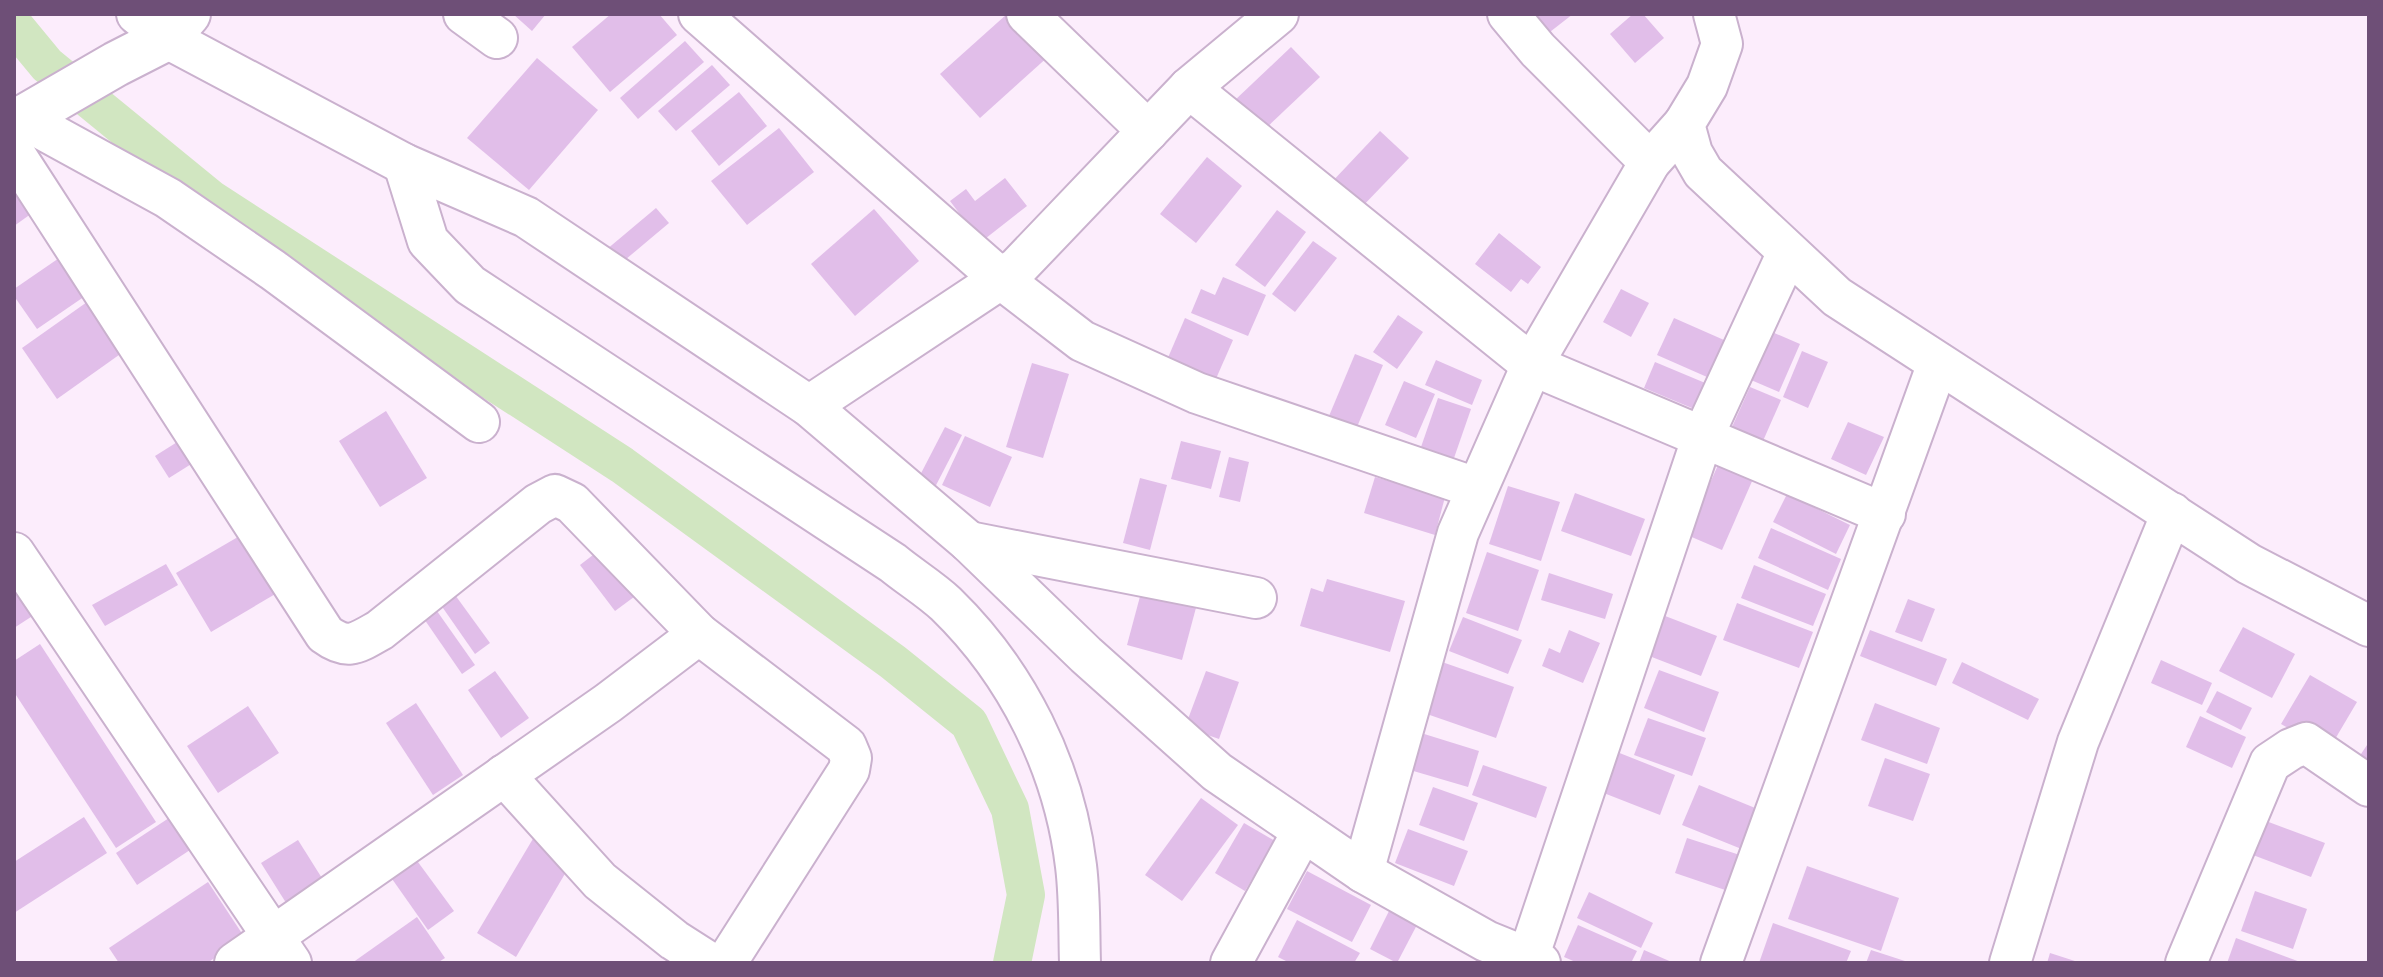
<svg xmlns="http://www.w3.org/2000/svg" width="2383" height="977" viewBox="0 0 2383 977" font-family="'Public Sans',sans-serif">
  <rect width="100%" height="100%" fill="#fcedfc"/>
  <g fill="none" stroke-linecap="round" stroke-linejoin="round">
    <!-- canal -->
    <path stroke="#d1e6c1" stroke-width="38" d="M14 25 47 65 211 199 622 465 893 662 969 723 1010 809 1026 895 1012 963"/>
  </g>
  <!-- building -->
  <g fill="#e1bee9">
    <path d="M513 14H546L532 31Z"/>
    <path d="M611 14H659L677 35 610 92 572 47Z"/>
    <path d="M1007 14H1013L1050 55 980 118 940 74Z"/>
    <path d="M1530 14H1573L1546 35Z"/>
    <path d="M1633 14H1643L1664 38 1635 63 1610 34Z"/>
    <path d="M685 41 704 62 638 119 620 98Z"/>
    <path d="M1291 47 1320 77 1263 131 1234 101Z"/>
    <path d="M537 58 598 110 529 190 467 138Z"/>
    <path d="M712 65 730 85 676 131 658 111Z"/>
    <path d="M739 92 767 126 719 166 691 131Z"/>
    <path d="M779 128 814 172 747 225 711 181Z"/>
    <path d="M1380 131 1409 158 1357 212 1329 185Z"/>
    <path d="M1207 157 1242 186 1196 243 1160 214Z"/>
    <path d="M1005 178 1027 206 981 242 950 201 966 189 975 201Z"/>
    <path d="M14 186 42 206 14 226Z"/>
    <path d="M656 208 669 223 619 265 606 250Z"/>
    <path d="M874 209 919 261 855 316 811 264Z"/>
    <path d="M1277 210 1306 232 1265 287 1235 265Z"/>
    <path d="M1499 233 1541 267 1528 284 1521 279 1511 292 1475 264Z"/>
    <path d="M1313 241 1337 258 1295 312 1272 294Z"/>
    <path d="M65 254 91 292 37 329 14 296V289Z"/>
    <path d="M1223 277 1266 295 1248 336 1191 313 1201 289 1215 295Z"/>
    <path d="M1621 289 1649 303 1631 337 1603 322Z"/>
    <path d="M97 295 133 345 57 399 22 348Z"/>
    <path d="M1398 315 1423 332 1397 369 1373 352Z"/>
    <path d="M1185 318 1233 340 1215 381 1167 360Z"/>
    <path d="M1674 318 1724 340 1707 377 1657 355Z"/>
    <path d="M1772 332 1800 344 1779 392 1751 380Z"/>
    <path d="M1802 351 1828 362 1808 408 1783 397Z"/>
    <path d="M1355 354 1383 365 1357 427 1329 416Z"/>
    <path d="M1436 360 1482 380 1472 405 1425 385Z"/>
    <path d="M1655 362 1710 385 1699 411 1644 388Z"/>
    <path d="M1032 363 1069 374 1043 458 1006 447Z"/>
    <path d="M1404 381 1435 394 1416 438 1385 425Z"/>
    <path d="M1750 387 1781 400 1763 441 1732 427Z"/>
    <path d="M1438 398 1471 409 1454 458 1421 447Z"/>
    <path d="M386 411 427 478 380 507 339 441Z"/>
    <path d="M1848 422 1884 437 1866 475 1831 459Z"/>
    <path d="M945 427 962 435 933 491 916 483Z"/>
    <path d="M190 434 204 456 169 478 155 456Z"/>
    <path d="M965 436 1012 457 990 507 942 485Z"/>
    <path d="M1181 441 1221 451 1211 489 1171 479Z"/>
    <path d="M1229 457 1249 462 1240 502 1219 497Z"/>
    <path d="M1718 465 1753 479 1722 550 1687 535Z"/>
    <path d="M1375 477 1445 497 1435 535 1364 513Z"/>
    <path d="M1140 478 1167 485 1150 550 1123 543Z"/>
    <path d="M1508 486 1560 502 1541 561 1489 544Z"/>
    <path d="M1575 493 1645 519 1631 556 1561 531Z"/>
    <path d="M1787 494 1850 525 1836 554 1773 522Z"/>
    <path d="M1771 528 1841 559 1828 590 1758 558Z"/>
    <path d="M243 534 277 593 211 632 176 573Z"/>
    <path d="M602 548 638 594 615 611 580 565Z"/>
    <path d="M1487 552 1539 570 1518 631 1466 613Z"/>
    <path d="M166 564 178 585 105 626 92 605Z"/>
    <path d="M1754 565 1826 594 1813 626 1741 598Z"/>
    <path d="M1549 573 1613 594 1605 619 1541 600Z"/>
    <path d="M1327 579 1405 601 1390 652 1300 626 1311 588 1323 592Z"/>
    <path d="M14 585 34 615 14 628Z"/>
    <path d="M450 588 490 643 475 654 436 598Z"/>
    <path d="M1142 589 1197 604 1182 660 1127 645Z"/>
    <path d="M1908 599 1935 609 1922 642 1895 632Z"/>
    <path d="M1737 603 1813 632 1799 668 1723 640Z"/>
    <path d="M432 604 475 665 462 674 420 613Z"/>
    <path d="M1660 614 1717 636 1701 676 1644 654Z"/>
    <path d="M1463 617 1522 640 1508 674 1449 651Z"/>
    <path d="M2243 627 2295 654 2272 698 2219 671Z"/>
    <path d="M1569 630 1600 643 1583 683 1542 666 1549 648 1560 653Z"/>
    <path d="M1870 630 1947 659 1936 686 1860 656Z"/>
    <path d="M40 644 156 822 116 848 14 692V661Z"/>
    <path d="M2161 660 2212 683 2202 705 2151 683Z"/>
    <path d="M1442 662 1514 687 1496 738 1424 713Z"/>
    <path d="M1962 662 2039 699 2028 720 1952 683Z"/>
    <path d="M1659 670 1719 692 1704 732 1644 708Z"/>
    <path d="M495 671 529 718 501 738 468 690Z"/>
    <path d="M1206 671 1239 682 1219 739 1185 727Z"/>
    <path d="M2310 675 2357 702 2328 751 2281 724Z"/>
    <path d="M2217 691 2252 708 2241 730 2206 712Z"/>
    <path d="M416 703 463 775 433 795 386 723Z"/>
    <path d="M1875 703 1940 728 1927 764 1861 740Z"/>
    <path d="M248 706 279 753 218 793 187 746Z"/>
    <path d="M2200 716 2246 737 2232 768 2186 747Z"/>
    <path d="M1648 718 1706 738 1692 776 1634 755Z"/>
    <path d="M1421 733 1479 751 1468 787 1410 770Z"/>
    <path d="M2369 742V777L2353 766Z"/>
    <path d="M1612 750 1675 775 1660 815 1596 790Z"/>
    <path d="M1885 758 1930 774 1913 821 1868 806Z"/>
    <path d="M1483 765 1547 787 1536 818 1472 795Z"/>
    <path d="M1699 785 1760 810 1744 850 1682 825Z"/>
    <path d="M1433 787 1478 803 1464 841 1419 825Z"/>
    <path d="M1201 798 1238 825 1182 901 1145 875Z"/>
    <path d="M172 816 193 848 137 885 116 853Z"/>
    <path d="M84 817 107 853 14 913V862Z"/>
    <path d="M2258 818 2325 843 2311 877 2245 852Z"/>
    <path d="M1244 823 1275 841 1245 891 1215 873Z"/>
    <path d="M1408 829 1468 851 1454 886 1395 863Z"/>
    <path d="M537 832 576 855 516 957 477 933Z"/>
    <path d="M1687 838 1743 856 1731 892 1675 873Z"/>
    <path d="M298 840 325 883 288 906 261 863Z"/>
    <path d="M415 858 454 911 428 930 390 876Z"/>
    <path d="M1807 866 1899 898 1881 951 1788 919Z"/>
    <path d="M1307 871 1371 905 1352 942 1287 909Z"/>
    <path d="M208 882 245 938 207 963H119L109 948Z"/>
    <path d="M2255 891 2307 909 2293 949 2241 931Z"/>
    <path d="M1589 892 1653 923 1641 948 1577 918Z"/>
    <path d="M1391 907 1419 921 1397 963 1370 949Z"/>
    <path d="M417 917 445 958 437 963H352Z"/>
    <path d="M1297 920 1360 953 1354 963H1290L1278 957Z"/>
    <path d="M1773 923 1851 951 1846 963H1759Z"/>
    <path d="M1578 925 1637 951 1631 963H1578L1564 957Z"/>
    <path d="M2236 938 2303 963H2227Z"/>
    <path d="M1644 950 1674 963H1639Z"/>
    <path d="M1871 950 1908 962V963H1866Z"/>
    <path d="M2050 953 2078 962V963H2047Z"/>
  </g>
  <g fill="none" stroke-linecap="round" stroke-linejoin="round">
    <!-- minor casing -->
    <g stroke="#cab1ce" stroke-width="44">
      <g id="minor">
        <path d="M137 14 167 38 404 164 526 217 809 406 969 542 1086 655 1217 772 1363 872 1486 941 1540 963"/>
        <path d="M464 14 497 38"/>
        <path d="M699 14 1000 278 1082 341 1197 393 1476 488"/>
        <path d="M1027 14 1148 131"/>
        <path d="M1508 14 1538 50 1650 162"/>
        <path d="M1714 14 1722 44 1707 86 1684 124 1692 153 1703 172 1837 297 2249 564 2369 626"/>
        <path d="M1189 88 1532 365 1885 514"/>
        <path d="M22 118 168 198 273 270 479 422"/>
        <path d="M14 153 325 634C348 651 357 643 380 630L538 504 555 495 572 503 699 634 846 746 851 758 849 770 726 963"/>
        <path d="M404 164 428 241 470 285 893 563C910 577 930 589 946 604 1017 673 1064 767 1076 866 1080 898 1079 931 1080 963"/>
        <path d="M809 406 1017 268 1189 88 1278 14"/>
        <path d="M969 542 1256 598"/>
        <path d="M14 553 291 963"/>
        <path d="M504 775 600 881 674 940 710 963"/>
        <path d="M1363 872 1458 533 1532 365 1650 162 1684 124"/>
        <path d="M1528 958 1703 436 1788 252"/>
        <path d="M235 963 608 703 699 634"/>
        <path d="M1231 963 1303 831"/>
        <path d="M1721 963 1938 363"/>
        <path d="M2010 963 2078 742 2172 513"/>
        <path d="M2186 963 2270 763 2291 749 2306 743 2369 786"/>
      </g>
    </g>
    <!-- tertiary casing -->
    <g stroke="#cab1ce" stroke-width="48">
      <path id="tertiary" d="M14 123 116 64 167 38 188 14"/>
    </g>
    <!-- minor -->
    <use href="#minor" stroke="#fff" stroke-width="40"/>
    <!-- tertiary -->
    <use href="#tertiary" stroke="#fff" stroke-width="44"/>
  </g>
  <!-- border -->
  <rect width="2383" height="977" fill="none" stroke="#6e4f77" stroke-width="32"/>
</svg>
